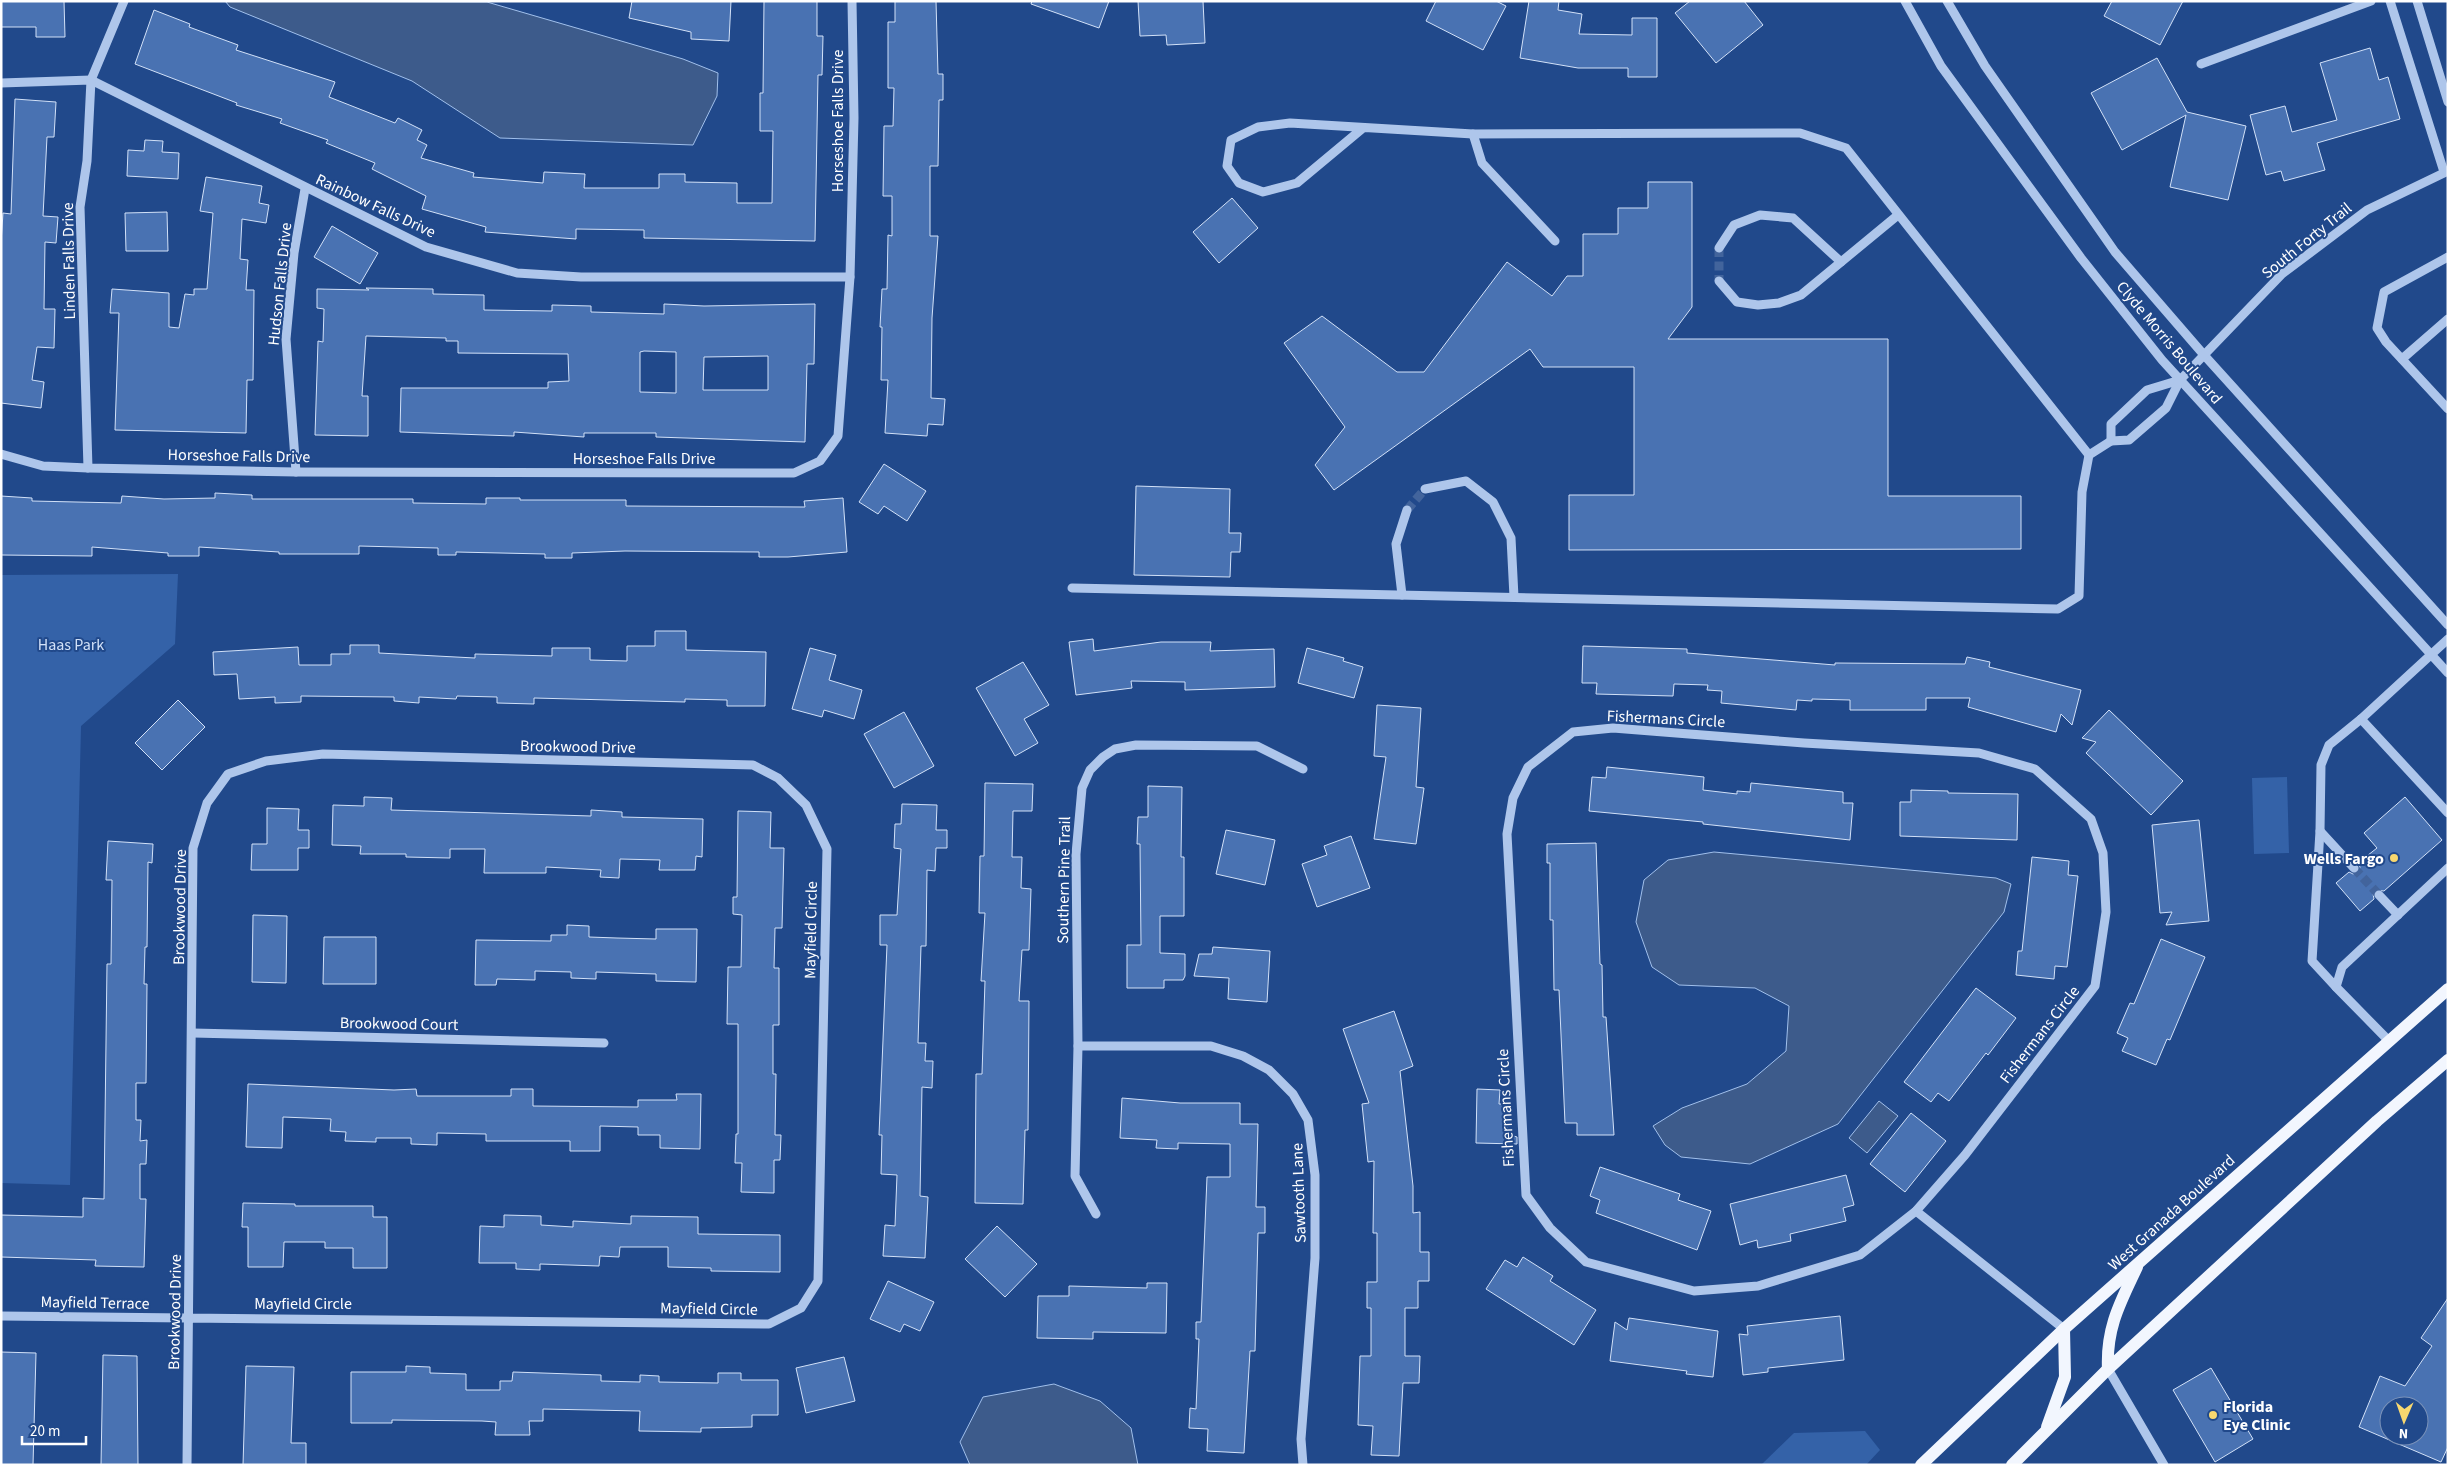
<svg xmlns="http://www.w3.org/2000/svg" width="2449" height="1466" viewBox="0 0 2449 1466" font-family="'Source Sans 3',sans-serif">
  <rect width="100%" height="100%" fill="#21498b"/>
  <!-- green -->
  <g fill="#3462a8">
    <path d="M178 574 175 644 81 726 70 1185 1 1183V575Z"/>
    <path d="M2287 777 2289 853 2254 854 2252 778Z"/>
    <path d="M1865 1431 1880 1450 1866 1465H1761L1794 1433Z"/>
  </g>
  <!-- water -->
  <g fill="#3d5b8b" stroke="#a1c0ec">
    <path d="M225 1 487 2 683 59 718 73 717 96 693 145 500 138 412 81 230 7Z"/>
    <path d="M1714 852 1996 878 2011 884 2004 912 1838 1124 1750 1164 1681 1157 1665 1145 1653 1126 1682 1108 1747 1084 1786 1051 1789 1006 1755 988 1679 985 1652 967 1636 922 1644 880 1668 860Z"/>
    <path d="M1879 1101 1898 1116 1867 1153 1849 1138Z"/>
    <path d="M1054 1384 1100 1401 1131 1428 1138 1465H970L960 1442 983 1397Z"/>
  </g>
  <!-- building -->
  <g fill="#4972b2" stroke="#d2e1f8" fill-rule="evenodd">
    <path d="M1 1H64L65 37H36V27H1Z"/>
    <path d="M632 1H731L729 41 691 39V32L629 18Z"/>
    <path d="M764 1H817V36H823L822 75H818L815 241 644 238V230L576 229V239L485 232 486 227 422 209 426 196 372 169 375 163 326 143 328 140 280 123 282 119 236 105 237 103 135 64 154 10 190 24 189 27 238 45 236 50 335 82 329 97 395 123 398 118 422 130 417 140 427 145 421 158 474 173 473 177 543 183 544 172 585 174 584 188H659V174H685V182L737 183V203H772L773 131H760V93H763Z"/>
    <path d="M895 1H936L938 74H943V100H939L938 166H930V236H938L932 318 931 398 945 399 943 425 928 424 927 436 885 433 888 380H881L882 327H880L882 289H887L888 235 892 236V196H883L884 126H893L894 88H888V22H895Z"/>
    <path d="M1032 1H1109L1099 28 1031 4Z"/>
    <path d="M1138 1H1203L1205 43 1167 45 1166 35 1140 36Z"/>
    <path d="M1436 1H1496L1506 6 1483 50 1426 21Z"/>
    <path d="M1529 1H1559L1558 10 1582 14 1579 34 1632 35V18H1657V77H1628V68H1578L1520 58Z"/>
    <path d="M1690 1H1744L1763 25 1716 63 1675 13Z"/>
    <path d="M2112 1H2183L2160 45 2104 16Z"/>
    <path d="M2370 48 2379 80 2388 77 2400 119 2317 143 2325 170 2284 181 2281 171 2266 175 2250 115 2285 106 2292 132 2337 120 2320 63Z"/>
    <path d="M2157 58 2187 112 2246 126 2228 200 2170 187 2186 115 2122 150 2091 93Z"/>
    <path d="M15 99 56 102 54 137H47L43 216 58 217 56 243 45 242 44 309H55L54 348 37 347 32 380 44 382 41 408 1 403V243L3 213 11 214Z"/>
    <path d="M145 140 163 141 162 152 179 153 178 179 127 176 128 150 144 151Z"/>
    <path d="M206 177 262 186 259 203 269 205 266 223 242 219 240 259 248 260 246 290H254L253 380H247L246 433 115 430 119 313H110L112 289 169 293V327L179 328 185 294 194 295V289H207L213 213 200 211Z"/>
    <path d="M1648 182H1692V307L1668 339H1888V496H2021V549L1569 550V495H1634V367H1543L1530 349 1334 490 1315 465 1345 427 1284 343 1322 316 1397 372H1424L1507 262 1552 296 1567 276H1583V234H1618V208H1648Z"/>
    <path d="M1232 198 1258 228 1219 263 1193 232Z"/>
    <path d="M167 212 168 251H126L125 213Z"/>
    <path d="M332 226 378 253 360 284 314 257Z"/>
    <path d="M366 288 433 289V294L484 295V310L552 311V305L591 306V312L664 314V304L704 306 815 304 814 364H807L805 442 656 437V433H584V437L514 432V436L400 432 401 388H548V382L569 381 568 354 458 353V341H446V338L366 336 362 396H368V436L315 435 318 341 323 342 324 309 317 308V289L369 290ZM644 351 676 352V393L640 392V352ZM768 356V390H703L704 357Z"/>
    <path d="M884 464 926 491 907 521 884 506 878 514 859 502Z"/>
    <path d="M1136 486 1230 489 1229 533H1241L1240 552H1231L1230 577 1134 575Z"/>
    <path d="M215 493 252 495V499H413V503L486 504V498H520V500H626V506L805 507 804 501 843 498 847 552 788 557H759V552L625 551 572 553V558H545V554L456 552V555H438V548L359 546V554H279V552L199 547V556H168V553L92 547V556L1 555V496L32 498V501L121 503 122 496 164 499 215 498Z"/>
    <path d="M655 631H686V650L766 652 765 706H727V700L685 699V702L534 698V704L497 703V697L457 696 456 699 419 697V703L394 701V697L301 696V702L275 703V697L239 699 237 674 214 675 213 652 298 647 299 665H331V654H350V645H379V653L475 658V654L552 656V648H590V660L627 661V646H655Z"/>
    <path d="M1093 639 1094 651 1161 642H1211L1210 651 1274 649 1275 687 1185 690V682L1131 681 1132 688 1076 695 1069 642Z"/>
    <path d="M1583 646 1687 649V653L1835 665V663L1965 664 1967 657 1990 662 1989 667 2081 690 2072 725 2061 714 2056 732 1968 707 1970 698H1926V710H1850V700L1812 699V701L1797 700 1796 710 1721 703 1722 691 1707 690 1708 685 1674 684 1673 696 1596 694 1597 683H1582Z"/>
    <path d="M810 648 836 655 829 680 862 690 854 719 824 710 822 717 792 709Z"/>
    <path d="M1307 648 1344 658 1343 661 1363 667 1354 698 1298 683Z"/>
    <path d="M1023 662 1049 705 1024 719 1038 743 1015 756 976 688Z"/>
    <path d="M178 700 205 727 162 770 135 743Z"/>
    <path d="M1377 705 1421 708 1416 787 1424 788 1416 844 1374 839 1386 757 1374 756Z"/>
    <path d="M2109 710 2183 781 2151 815 2086 753 2096 742 2082 738Z"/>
    <path d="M904 712 934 766 894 788 864 734Z"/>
    <path d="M1607 767 1704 777 1703 790 1737 794V791L1750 792 1751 783 1843 792V803H1853L1850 840 1703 824V822L1589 811 1592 777 1606 778Z"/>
    <path d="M985 783 1033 784 1032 811H1013L1012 857H1022L1021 888 1031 889 1029 950H1022L1019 1001H1029L1028 1130H1025L1023 1204 975 1203 976 1074H982L985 981H981L985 913H979L980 856H984Z"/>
    <path d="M1148 786 1182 787 1181 857H1184V916H1160V953L1185 954V976L1183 980H1164V988H1127V945H1141L1140 844H1137L1138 817H1148Z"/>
    <path d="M1911 790 1948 791V793L2018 794 2017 840 1900 836V802H1911Z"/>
    <path d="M364 797 392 798 391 810 591 816V810L622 812V817L703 819 702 857 696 856 695 870H659L660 860 620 859 619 878 600 877 601 870 546 867V873H484L485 849H450V858L406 857V854H360L361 846 332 845 333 805 364 806Z"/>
    <path d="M2405 797 2442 840 2384 891 2375 890 2373 894 2374 899 2360 911 2336 883 2349 872 2353 874 2359 872 2360 867 2358 863 2377 848 2364 833Z"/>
    <path d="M902 804 937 805 936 830H947V848H936L935 871 927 870 926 946H921L918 1043H926L925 1061H933L932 1088 922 1087 920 1196 928 1197 925 1258 883 1256 885 1225 895 1226 897 1175 881 1174 882 1135H879L887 945H880V915H897L901 849 894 848 895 824H901Z"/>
    <path d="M267 808 299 809 298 830H309V848H298V870H251L252 844H267Z"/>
    <path d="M738 811 771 812 770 848H784L782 928H775L774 968H779V1025H773V1074H776L775 1135H781L780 1160H774V1193L741 1192 742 1163H735L736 1134H738V1024H727L728 967H741L742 915 733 914V897H737Z"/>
    <path d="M2199 820 2209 921 2166 925 2172 912 2160 913 2152 825Z"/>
    <path d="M1226 830 1275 840 1265 885 1216 874Z"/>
    <path d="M1351 836 1370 888 1317 907 1302 864 1327 855 1324 846Z"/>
    <path d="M108 841 153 844 152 863 148 862 147 947H145L144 984H147L146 1083H136V1120H141L140 1141 147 1140 146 1164H140V1199H146L144 1267 95 1266 96 1260 1 1257V1215L83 1217V1198L104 1199 107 964H111L112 880H106Z"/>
    <path d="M1596 843 1600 964 1602 965 1603 1017H1606L1614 1135H1577V1123H1565L1559 990H1554L1553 920H1550V863H1547V844Z"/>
    <path d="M2032 857 2069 861 2068 875 2078 876 2067 967 2055 966 2054 979 2016 975 2018 951H2022Z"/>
    <path d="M253 915 287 916 286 983 252 982Z"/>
    <path d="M567 925 589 926V937L617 938 656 939V929H697L696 982 656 981V974L596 972V979L571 978V972L535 971V980L497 979 496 985H475L476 940 551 941V935H567Z"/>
    <path d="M324 937H376V984H323Z"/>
    <path d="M2161 939 2205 957 2170 1040 2167 1039 2156 1065 2122 1051 2128 1038 2117 1033 2130 1003 2134 1004Z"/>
    <path d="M1213 947 1270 951 1267 1002 1228 999 1229 978 1194 976 1199 954H1212Z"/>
    <path d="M1976 988 2016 1018 1988 1055 1986 1053 1949 1101 1938 1093 1931 1102 1904 1082Z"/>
    <path d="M1394 1011 1413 1066 1400 1071 1413 1186V1213L1420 1212V1252H1429V1281H1418V1308H1405V1356H1420L1419 1383H1403L1399 1456 1371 1455 1373 1426 1358 1425 1360 1356H1371V1308H1367V1282H1377V1233H1373L1374 1161 1368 1162 1362 1104 1369 1103 1343 1029Z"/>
    <path d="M248 1084 394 1090 416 1089 417 1096H511V1089H533V1106L638 1107V1100H677L676 1094H701L700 1149 660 1148V1135H638V1127L600 1126V1151H570V1141H486V1134L437 1133V1145L411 1144V1138H376V1142L345 1141 346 1132 330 1131 331 1119 283 1117 282 1148 246 1147Z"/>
    <path d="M1477 1089 1500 1090 1499 1104H1507V1134L1517 1137V1144L1476 1143Z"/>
    <path d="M1122 1098 1180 1103H1240V1124H1258L1256 1207H1265V1233H1258L1255 1351H1250L1244 1453 1207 1451 1208 1429 1189 1428 1190 1408 1196 1409 1199 1339H1196V1322H1201L1207 1177H1230V1144L1178 1143V1149L1156 1148 1157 1140 1120 1138Z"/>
    <path d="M1911 1113 1946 1141 1905 1192 1870 1164Z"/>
    <path d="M1600 1167 1680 1194 1678 1200 1711 1211 1697 1250 1596 1213 1600 1200 1590 1196Z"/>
    <path d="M1846 1175 1854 1205 1843 1208 1846 1221 1790 1234 1791 1241 1758 1248 1757 1240 1740 1245 1730 1204Z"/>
    <path d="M243 1203 295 1204V1206H373V1217H387V1268H353V1248H325V1242H284L283 1267H248V1227H242Z"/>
    <path d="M504 1215 541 1216V1225L573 1227V1221L631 1224V1216L698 1217V1234L780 1235V1272L711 1271V1268L668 1267V1247H620L619 1257 600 1256 599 1266 540 1264V1270L516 1269V1263H479L480 1226 504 1227Z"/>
    <path d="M997 1226 1037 1264 1005 1297 965 1259Z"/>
    <path d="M1523 1257 1553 1276 1550 1281 1596 1310 1574 1345 1486 1289 1505 1260 1517 1267Z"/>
    <path d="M888 1281 934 1302 920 1331 904 1324 900 1332 870 1319Z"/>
    <path d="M1147 1283H1167L1166 1333 1093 1332V1339L1037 1338 1038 1296H1069V1286L1147 1288Z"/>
    <path d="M2448 1298V1447L2441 1462 2359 1427 2380 1376 2405 1386 2432 1346 2421 1338ZM2389 1406H2419V1436H2389Z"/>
    <path d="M1840 1316 1844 1360 1768 1368V1372L1743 1375 1739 1334 1748 1335 1747 1326Z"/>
    <path d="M1629 1318 1718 1331 1713 1377 1686 1374 1687 1371 1610 1361 1615 1322 1627 1330Z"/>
    <path d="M1 1352 36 1353 33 1465H1Z"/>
    <path d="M103 1355 137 1356 138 1465H101Z"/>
    <path d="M844 1357 855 1401 806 1413 796 1368Z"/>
    <path d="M246 1366 294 1367 291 1443H306V1465H243Z"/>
    <path d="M406 1366 430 1367V1373L466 1374V1390H500V1381H512L513 1372 601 1375V1381L640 1382V1375L659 1376V1382L718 1383V1373H741V1380H778V1415H752V1427L701 1428V1432L639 1431 640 1411 543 1409V1421H529L530 1435H495L496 1422 482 1421 392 1420V1423H351V1372H406Z"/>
    <path d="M2211 1368 2253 1439 2215 1462 2173 1390Z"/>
  </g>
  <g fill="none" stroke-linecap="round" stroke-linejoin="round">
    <!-- minor-tunnel -->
    <g stroke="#42649c" stroke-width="9" stroke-dasharray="9 4.5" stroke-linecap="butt">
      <path d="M1719 248V281"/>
      <path d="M1407 510 1425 489"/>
      <path d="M2354 868 2379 895"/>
    </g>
    <!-- minor -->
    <g stroke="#aec6eb" stroke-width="9">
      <path d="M1905 1 1941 66 2081 258 2162 360 2448 673"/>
      <path d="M1947 1 1985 66 2115 252 2204 355 2448 625"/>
      <path d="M2390 1 2444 172"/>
      <path d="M2417 1 2448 102"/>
      <path d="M2201 64 2371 1"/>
      <path d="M1 83 91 80 426 247 517 273 581 277H850"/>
      <path d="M1363 128 1297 183 1263 192 1239 183 1227 166 1231 140 1258 127 1290 123 1473 134 1800 133 1846 148 2089 455"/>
      <path d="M1473 134 1482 163 1555 241"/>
      <path d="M1719 248 1734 225 1760 215 1793 218 1841 262"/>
      <path d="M2448 257 2384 292 2377 328 2386 342 2448 409"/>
      <path d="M1719 281 1737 302 1758 305 1779 303 1801 295 1898 215"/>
      <path d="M2402 359 2448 319"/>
      <path d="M2111 441V424L2147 390 2180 380"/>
      <path d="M1 454 43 466 88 468 296 472 794 473 820 461 838 436 850 277 854 118 852 1"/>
      <path d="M88 468 80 207 87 161 91 80 124 1"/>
      <path d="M296 472 286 339 294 253 305 189"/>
      <path d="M1425 489 1466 481 1493 502 1511 538 1514 597"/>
      <path d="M1072 588 2058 609 2079 596 2082 492 2089 455 2111 441 2129 440 2166 408 2180 380 2282 274 2367 210 2448 171"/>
      <path d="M1402 595 1396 544 1407 510"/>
      <path d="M2361 719 2448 813"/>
      <path d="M1613 728 1804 743 1979 753 2035 769 2091 819 2103 853 2106 912 2095 986 1965 1155 1916 1211 1860 1255 1758 1286 1694 1291 1586 1262 1550 1228 1526 1195 1507 834 1513 798 1528 767 1573 732Z"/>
      <path d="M2320 831 2354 868"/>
      <path d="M2379 895 2398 915"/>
      <path d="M2336 987 2312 961 2320 831 2321 765 2329 745 2361 719 2448 639"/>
      <path d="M193 1033 604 1043"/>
      <path d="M2389 1041 2336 987 2342 967 2448 868"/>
      <path d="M1078 1046H1211L1243 1056 1269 1070 1293 1094 1308 1120 1315 1175V1258L1301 1439 1303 1465"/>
      <path d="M1916 1211 2064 1329"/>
      <path d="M1096 1214 1075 1176 1078 1046 1076 854 1082 788 1090 770 1103 757 1115 749 1136 745 1257 746 1303 769"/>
      <path d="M1 1316C257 1318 513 1321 769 1324L801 1308 818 1281 827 849 806 805 778 778 753 765 323 754 266 761 228 774 207 803 193 848 187 1465"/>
      <path d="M2108 1369 2164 1465"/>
    </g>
    <!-- major -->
    <g stroke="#f2f6fe" stroke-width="12">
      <path d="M2108 1369C2106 1328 2120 1303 2137 1267"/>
      <path d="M2047 1427 2065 1377 2064 1329"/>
      <path d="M1921 1465 2064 1329 2448 989"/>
      <path d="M2012 1465 2108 1369 2377 1121 2448 1060"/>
    </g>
  </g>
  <!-- markers -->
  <g fill="#f8d86f" stroke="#21498b" stroke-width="2">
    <circle cx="2394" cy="858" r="5"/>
    <circle cx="2213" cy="1415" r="5"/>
  </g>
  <g text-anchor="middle" stroke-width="4" stroke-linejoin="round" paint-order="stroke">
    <!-- street labels -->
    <g font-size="16" fill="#fff" stroke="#21498b">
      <text transform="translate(837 121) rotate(-90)" y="6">Horseshoe Falls Drive</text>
      <text transform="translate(376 205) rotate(25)" y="6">Rainbow Falls Drive</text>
      <text transform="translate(2306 240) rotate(-39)" y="6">South Forty Trail</text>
      <text transform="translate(68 261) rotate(-91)" y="6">Linden Falls Drive</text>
      <text transform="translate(279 284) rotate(-84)" y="6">Hudson Falls Drive</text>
      <text transform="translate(2170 342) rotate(50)" y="6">Clyde Morris Boulevard</text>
      <text transform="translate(239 455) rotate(1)" y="6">Horseshoe Falls Drive</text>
      <text x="644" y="464">Horseshoe Falls Drive</text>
      <text transform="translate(1666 718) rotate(3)" y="6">Fishermans Circle</text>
      <text transform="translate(578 746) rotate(1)" y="6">Brookwood Drive</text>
      <text transform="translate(1063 880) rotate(-89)" y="6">Southern Pine Trail</text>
      <text transform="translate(179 907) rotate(-89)" y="6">Brookwood Drive</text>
      <text transform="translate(810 930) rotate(-89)" y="6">Mayfield Circle</text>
      <text transform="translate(399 1023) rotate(1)" y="6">Brookwood Court</text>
      <text transform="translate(2039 1034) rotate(-52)" y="6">Fishermans Circle</text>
      <text transform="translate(1505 1108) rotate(-93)" y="6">Fishermans Circle</text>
      <text transform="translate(1298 1193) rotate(-92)" y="6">Sawtooth Lane</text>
      <text transform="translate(2171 1212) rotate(-42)" y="6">West Granada Boulevard</text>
      <text transform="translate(95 1302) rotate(1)" y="6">Mayfield Terrace</text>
      <text x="303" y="1309">Mayfield Circle</text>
      <text transform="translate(709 1308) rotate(1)" y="6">Mayfield Circle</text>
      <text transform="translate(174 1312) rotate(-89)" y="6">Brookwood Drive</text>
    </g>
    <!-- park labels -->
    <g font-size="16" fill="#d2e1f8" stroke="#21498b">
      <text x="71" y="650">Haas Park</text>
    </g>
    <!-- poi labels -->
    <g font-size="16" font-weight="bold" fill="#fff" stroke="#21498b" text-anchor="end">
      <text x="2384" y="864">Wells Fargo</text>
      <text x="2223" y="1412" text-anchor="start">Florida<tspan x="2223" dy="18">Eye Clinic</tspan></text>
    </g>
  </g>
  <!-- border -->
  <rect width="2449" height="1466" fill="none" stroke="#ffffff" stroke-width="5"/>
  <!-- north arrow -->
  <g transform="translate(2404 1421) rotate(182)"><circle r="24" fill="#21498b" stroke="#7a92b9"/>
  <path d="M0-4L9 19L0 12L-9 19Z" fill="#f8d86f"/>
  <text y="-8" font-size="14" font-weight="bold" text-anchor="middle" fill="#ffffff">N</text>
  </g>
  <!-- scale -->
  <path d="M22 1436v8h64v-8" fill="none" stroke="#ffffff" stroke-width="2.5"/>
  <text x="30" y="1436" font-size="15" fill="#ffffff" stroke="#21498b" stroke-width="4" paint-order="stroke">20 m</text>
</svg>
